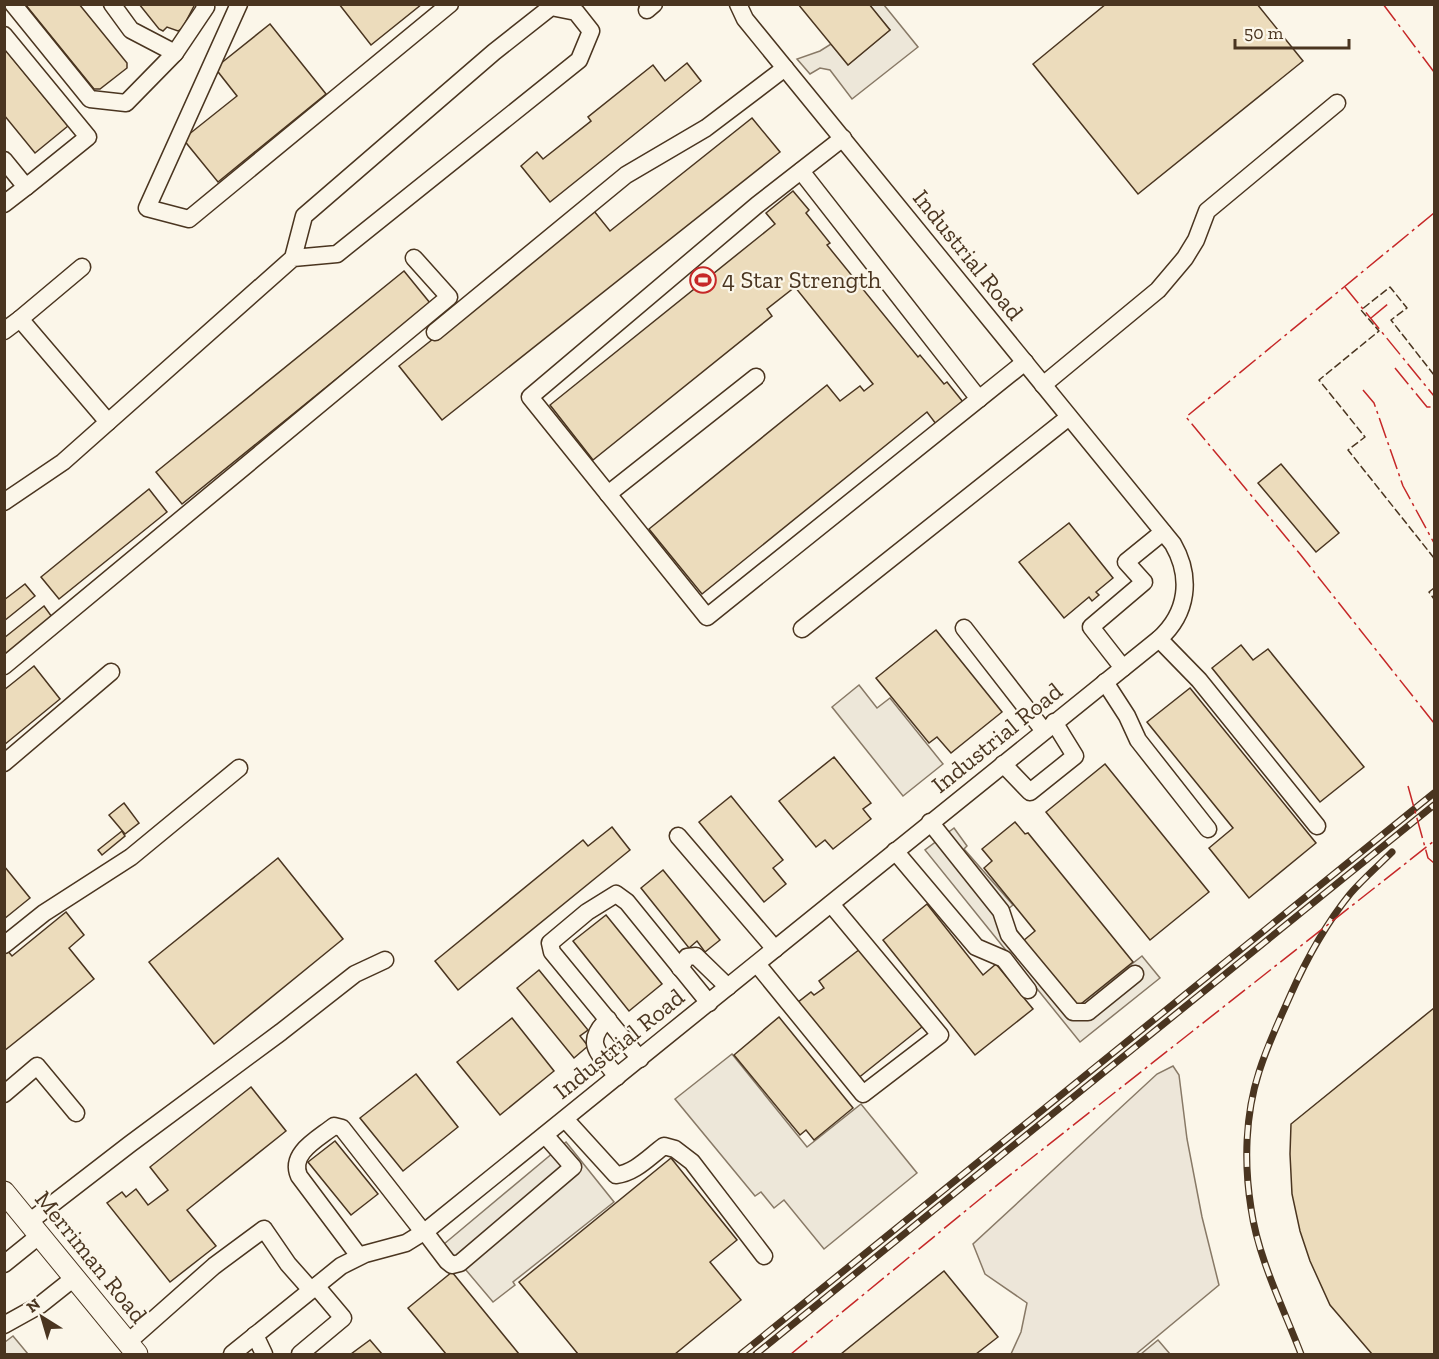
<svg xmlns="http://www.w3.org/2000/svg" width="1439" height="1359" viewBox="0 0 1439 1359" font-family="'Zilla Slab',serif">
  <rect width="100%" height="100%" fill="#fbf6e9"/>
  <!-- green -->
  <path fill="#ede6d9" stroke="#887966" stroke-width="1.5" d="M1173 1066 1179 1075 1187 1139 1202 1217 1219 1285 1136 1354H1011L1021 1332 1027 1303 985 1274 973 1244 1157 1074Z"/>
  <!-- parking -->
  <g fill="#ede7d9" stroke="#887966" stroke-width="1.5">
    <path d="M869 5H884L918 47 852 99 830 70 820 68 810 74 797 59 820 51 831 44 848 65 890 30Z"/>
    <path d="M859 685 877 708 890 698 943 764 903 796 832 707Z"/>
    <path d="M954 828 967 846 964 849 1013 905 1003 913 1077 1007 1142 956 1160 978 1080 1042 925 850Z"/>
    <path d="M732 1054 807 1147 861 1104 917 1173 824 1249 784 1200 774 1208 761 1192 755 1196 675 1099Z"/>
    <path d="M566 1142 614 1202 513 1282 515 1285 493 1302 444 1244Z"/>
    <path d="M13 1336 28 1354H5V1342Z"/>
    <path d="M1158 1340 1170 1354H1141Z"/>
  </g>
  <!-- building -->
  <g fill="#ecdcbc" stroke="#4a3520" stroke-width="1.5">
    <path d="M25 4H79L127 63V68L100 89H94Z"/>
    <path d="M139 4H195L182 29 178 31 167 27 163 31 159 29Z"/>
    <path d="M339 4H422L371 45Z"/>
    <path d="M798 4H869L890 30 848 65Z"/>
    <path d="M1106 4H1257L1303 61 1138 194 1033 64Z"/>
    <path d="M270 24 326 94 218 182 183 139 237 96 215 68Z"/>
    <path d="M4 48 68 126 35 153 4 115Z"/>
    <path d="M687 63 701 81 550 202 521 166 537 152 543 159 591 121 588 117 653 65 665 81Z"/>
    <path d="M752 118 780 152 442 420 399 366 594 211 610 231Z"/>
    <path d="M793 191 809 210 806 213 830 243 827 245 918 357 920 355 944 384 947 382 963 402 936 424 927 412 702 594 649 529 827 385 840 401 860 386 864 391 873 384 795 287 767 309 772 316 593 460 550 405 775 224 766 213Z"/>
    <path d="M404 271 430 303 182 504 156 472Z"/>
    <path d="M1281 464 1339 533 1316 552 1258 483Z"/>
    <path d="M149 489 167 512 59 599 41 577Z"/>
    <path d="M1069 523 1113 578 1096 592 1099 595 1092 601 1089 597 1064 618 1019 562Z"/>
    <path d="M25 584 35 596 4 621V600Z"/>
    <path d="M44 606 52 617 4 655V638Z"/>
    <path d="M936 630 1002 712 951 753 937 737 929 743 876 678Z"/>
    <path d="M1241 645 1253 660 1268 649 1364 767 1320 802 1212 668Z"/>
    <path d="M34 666 60 699 4 745V690Z"/>
    <path d="M1190 688 1316 843 1249 898 1209 848 1233 828 1147 722Z"/>
    <path d="M834 757 871 803 863 809 871 819 833 849 825 840 816 847 779 801Z"/>
    <path d="M1105 764 1209 892 1150 940 1046 812Z"/>
    <path d="M731 796 783 860 773 868 786 884 764 902 699 822Z"/>
    <path d="M124 803 139 823 125 834 109 815Z"/>
    <path d="M1015 822 1025 834 1028 833 1133 962 1077 1007 1023 941 1035 931 984 868 992 861 982 849Z"/>
    <path d="M612 827 630 850 458 990 435 961 583 840 588 846Z"/>
    <path d="M122 831 125 836 102 855 98 850Z"/>
    <path d="M278 858 343 939 214 1044 149 962Z"/>
    <path d="M4 866 30 898 4 919Z"/>
    <path d="M663 870 720 940 705 952 697 941 689 948 641 888Z"/>
    <path d="M927 904 983 975 996 964 1033 1009 975 1055 883 940Z"/>
    <path d="M66 912 84 935 69 948 94 979 4 1051V950L6 949 12 956Z"/>
    <path d="M606 915 662 984 629 1011 573 941Z"/>
    <path d="M860 949 922 1027 857 1079 797 1003 811 992 814 995 824 988 819 981Z"/>
    <path d="M539 970 588 1030 580 1036 588 1046 574 1058 517 988Z"/>
    <path d="M1434 1008V1354H1372L1330 1305 1310 1261 1300 1231 1292 1194 1290 1154 1291 1124Z"/>
    <path d="M779 1017 853 1108 814 1140 806 1130 800 1135 734 1055Z"/>
    <path d="M512 1018 554 1071 500 1115 457 1062Z"/>
    <path d="M416 1074 458 1127 403 1171 360 1118Z"/>
    <path d="M251 1087 286 1131 187 1210 216 1246 170 1282 107 1203 122 1192 126 1197 136 1189 148 1205 168 1190 150 1167Z"/>
    <path d="M335 1141 378 1194 351 1215 308 1162Z"/>
    <path d="M671 1158 737 1240 710 1262 741 1300 675 1354H578L519 1282Z"/>
    <path d="M944 1271 998 1337 976 1354H841Z"/>
    <path d="M452 1272 519 1354H446L408 1308Z"/>
    <path d="M370 1340 382 1354H351Z"/>
  </g>
  <g fill="none" stroke-linecap="round" stroke-linejoin="round">
    <!-- minor casing -->
    <g stroke="#4a3520" stroke-width="19">
      <g id="minor">
        <path d="M13 4 90 99 126 103 175 53"/>
        <path d="M112 4 131 30 175 53 206 7 204 4"/>
        <path d="M239 4 147 208 189 219 450 4"/>
        <path d="M647 10 654 4"/>
        <path d="M4 35 88 137 26 187 4 160"/>
        <path d="M843 138 757 205 530 397 707 617 1025 362"/>
        <path d="M801 171 979 399"/>
        <path d="M4 204 26 187"/>
        <path d="M82 267 20 319 108 422"/>
        <path d="M4 331 20 319"/>
        <path d="M435 332 626 175 706 128 785 68"/>
        <path d="M1043 385 1158 290 1185 258 1196 240 1207 211 1337 103"/>
        <path d="M608 494 756 377"/>
        <path d="M4 502 63 462 293 258 304 216 494 52 551 7 576 12 591 31 579 60 337 254 293 258"/>
        <path d="M964 628 1044 731"/>
        <path d="M802 629 1069 417"/>
        <path d="M1159 639 1199 680 1317 826"/>
        <path d="M4 666 449 297 414 258"/>
        <path d="M1123 668 1091 627 1144 582 1126 562 1163 532"/>
        <path d="M1105 682 1127 716 1138 740 1208 829"/>
        <path d="M4 763 111 672"/>
        <path d="M1003 764 1030 792 1075 756 1054 722"/>
        <path d="M930 822 1001 911 1009 935 1073 1012H1088L1135 974"/>
        <path d="M678 836 775 949"/>
        <path d="M895 851 976 947 1004 959 1028 990"/>
        <path d="M4 945 44 913 131 857 239 768"/>
        <path d="M757 964 863 1094 940 1035 831 904"/>
        <path d="M680 968 687 957 696 956 728 987"/>
        <path d="M608 1019C582 1044 600 1053 617 1077"/>
        <path d="M640 1059 552 952 550 943 587 912 616 894 627 902 709 1003"/>
        <path d="M4 1094 37 1066 76 1113"/>
        <path d="M565 1119 616 1175C635 1173 649 1157 664 1146L675 1149 692 1162 764 1256"/>
        <path d="M29 1222 130 1144 281 1032 355 974 385 960"/>
        <path d="M425 1232 447 1261 452 1265 460 1263 573 1167 545 1135"/>
        <path d="M359 1256 299 1176C289 1153 318 1139 334 1126L342 1128 424 1233"/>
        <path d="M4 1264 40 1235"/>
        <path d="M4 1325 40 1305 74 1278"/>
        <path d="M255 1335 264 1354"/>
        <path d="M127 1343 214 1266 264 1229 288 1264 311 1290"/>
        <path d="M232 1354 341 1266 365 1254 406 1243 427 1230C671 1033 914 835 1159 639 1188 613 1192 577 1173 544L745 19 738 4"/>
        <path d="M300 1354 343 1318 316 1286"/>
      </g>
    </g>
    <!-- major casing -->
    <g stroke="#4a3520" stroke-width="23">
      <path id="major" d="M4 1192 137 1354"/>
    </g>
    <!-- minor -->
    <use href="#minor" stroke="#fbf6e9" stroke-width="16"/>
    <!-- major -->
    <use href="#major" stroke="#fbf6e9" stroke-width="21"/>
    <!-- rail casing -->
    <g stroke="#4a3520" stroke-width="7">
      <g id="rail">
        <path d="M741 1354 1434 793"/>
        <path d="M756 1354 1434 805"/>
        <path d="M1301 1354C1283 1307 1258 1258 1251 1208 1244 1164 1245 1115 1259 1072 1267 1046 1279 1021 1290 996 1306 960 1325 925 1350 894 1363 879 1378 866 1392 852"/>
      </g>
    </g>
    <!-- rail -->
    <use href="#rail" stroke="#fbf6e9" stroke-width="4.5" stroke-dasharray="14" stroke-linecap="butt"/>
    <!-- fence -->
    <g stroke="#4a3520" stroke-width="1.5" stroke-dasharray="8 3" stroke-linecap="butt">
      <path d="M1434 375 1391 320 1407 308 1390 287 1361 310 1379 331 1319 380 1365 437 1348 450 1434 558"/>
      <path d="M1434 588 1429 592 1434 599"/>
    </g>
    <!-- power -->
    <g stroke="#c62828" stroke-width="1.5" stroke-dasharray="21 4.5 3 4.5" stroke-linecap="butt">
      <path d="M1383 4 1434 72"/>
      <path d="M1434 213 1186 417 1300 554 1434 723"/>
      <path d="M1345 287 1434 396"/>
      <path d="M1371 318 1389 303"/>
      <path d="M1395 368 1427 407H1434"/>
      <path d="M1363 390 1374 403 1403 486 1434 543"/>
      <path d="M1408 786 1428 858 1434 863"/>
      <path d="M791 1354 991 1190 1434 841"/>
    </g>
  </g>
  <!-- icons -->
  <defs>
    <g id="stadium-ring" transform="scale(1.35)"><circle r="9.5" fill="#fbf6e9" stroke="#c62828" stroke-width="1.5"/><path d="M0-5a6.5 5 0 1 0 0 10a6.5 5 0 1 0 0-10ZM-3.5-1.8h7v3.6h-7Z" fill="#c62828"/></g>
  </defs>
  <g fill-rule="evenodd">
    <use href="#stadium-ring" x="703" y="280"/>
  </g>
  <g text-anchor="middle" stroke-width="4.5" stroke-linejoin="round" paint-order="stroke">
    <!-- street labels -->
    <g font-size="24" fill="#4a3520" stroke="#fbf6e9">
      <text transform="translate(968 255) rotate(51)" y="8">Industrial Road</text>
      <text transform="translate(997 738) rotate(-39)" y="8">Industrial Road</text>
      <text transform="translate(619 1044) rotate(-39)" y="8">Industrial Road</text>
      <text transform="translate(91 1257) rotate(51)" y="8">Merriman Road</text>
    </g>
    <!-- poi labels -->
    <g font-size="24" fill="#4a3520" stroke="#fbf6e9" text-anchor="start">
      <text x="722" y="288">4 Star Strength</text>
    </g>
  </g>
  <!-- border -->
  <rect width="1439" height="1359" fill="none" stroke="#4a3520" stroke-width="12"/>
  <!-- north arrow -->
  <g transform="translate(42 1317) rotate(323)" stroke="#fbf6e9" stroke-width="4.5" paint-order="stroke">
  <path d="M0-4.5L10 22L0 15L-10 22Z" fill="#4a3520"/>
  <text y="-9" font-size="16" font-weight="bold" text-anchor="middle" fill="#4a3520">N</text>
  </g>
  <!-- scale -->
  <path d="M1235 39v9h114v-9" fill="none" stroke="#4a3520" stroke-width="3"/>
  <text x="1244" y="39" font-size="18" fill="#4a3520" stroke="#fbf6e9" stroke-width="4.5" paint-order="stroke">50 m</text>
</svg>
